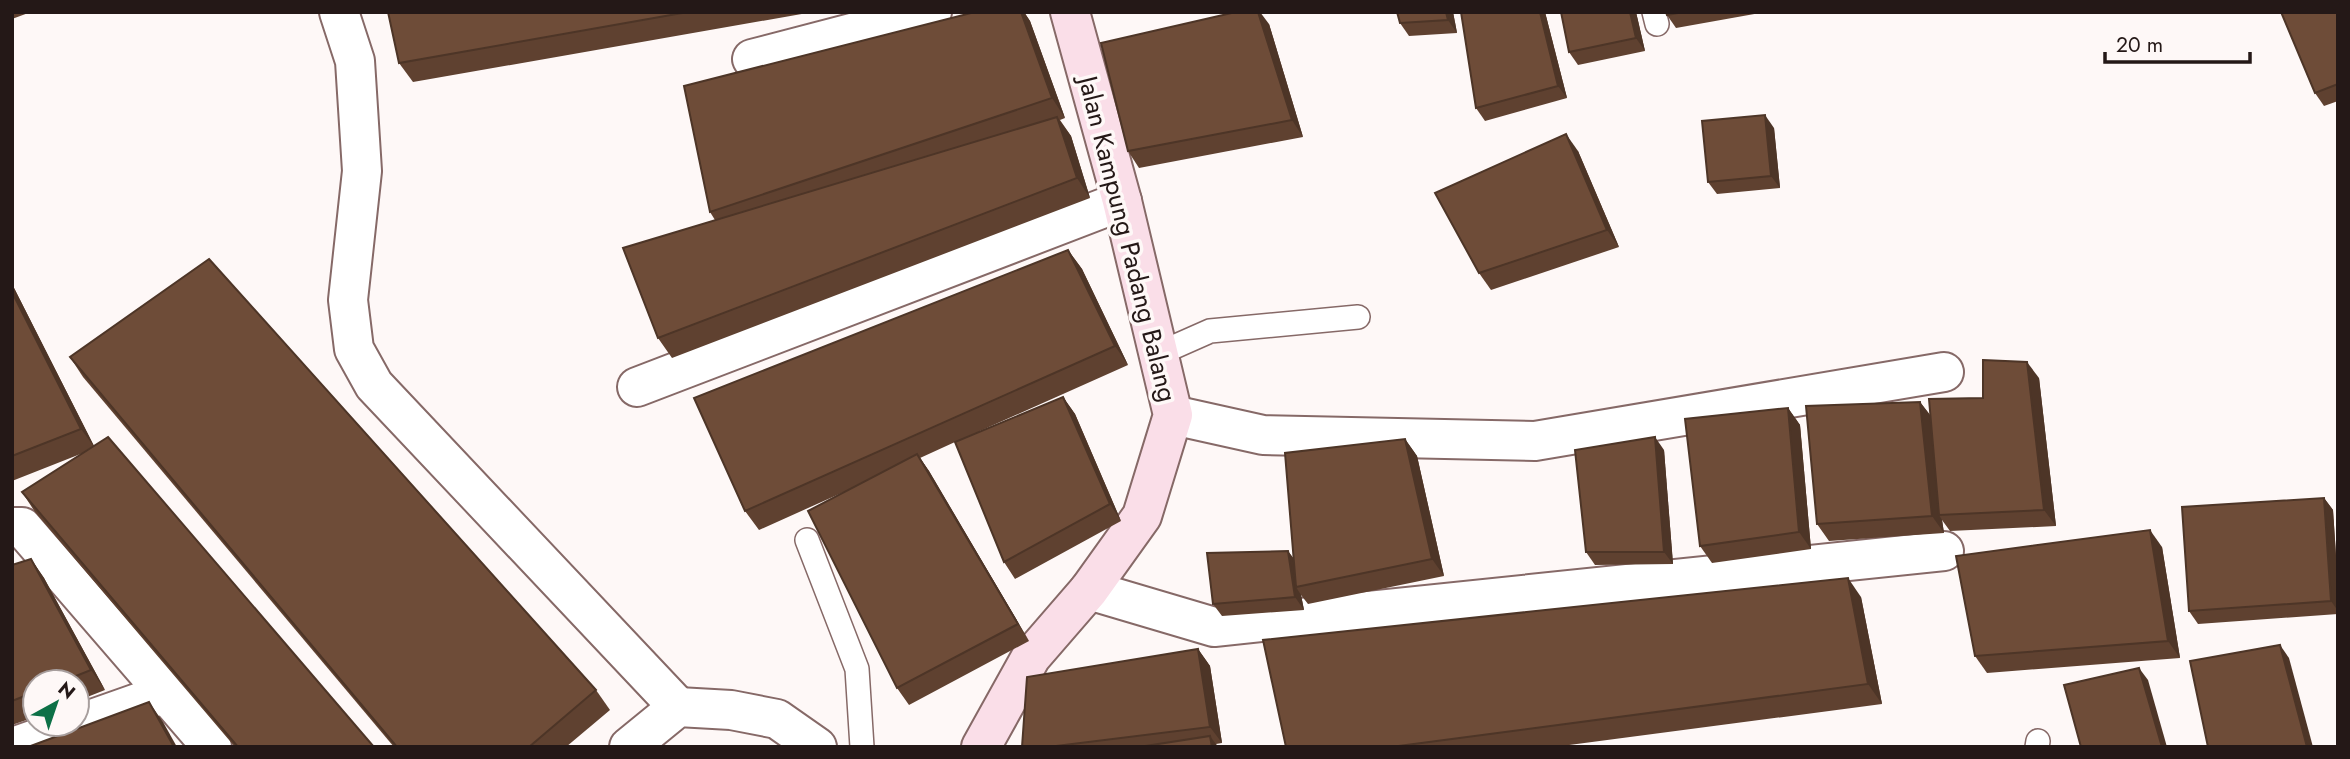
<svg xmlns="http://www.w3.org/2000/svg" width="2350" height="759" viewBox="0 0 2350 759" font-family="Jost,sans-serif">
  <rect width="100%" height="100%" fill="#fef8f7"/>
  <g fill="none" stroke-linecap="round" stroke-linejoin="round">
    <!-- lane casing -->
    <g stroke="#866967" stroke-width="26">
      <g id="lane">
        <path d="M1654 12 1657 24"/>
        <path d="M1158 354 1210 331 1358 317"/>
        <path d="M807 540 857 669 862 747"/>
        <path d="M2037 747 2038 741"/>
      </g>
    </g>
    <!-- street casing -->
    <g stroke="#866967" stroke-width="42">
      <g id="street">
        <path d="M339 12 355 61 362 171 348 300 354 349 374 385 678 707"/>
        <path d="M752 59 932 12"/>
        <path d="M637 387 1122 201"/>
        <path d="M1173 415 1263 435 1535 441 1944 372"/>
        <path d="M12 527H22L212 747"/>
        <path d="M1089 590 1214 627 1944 551"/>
        <path d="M13 747 166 693"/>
        <path d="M629 747 678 707 731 710 777 719 817 747"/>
      </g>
    </g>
    <!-- secondary casing -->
    <g stroke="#866967" stroke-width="42">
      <path id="secondary" d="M981 747 1031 657 1089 590 1142 516 1173 415 1122 201 1070 12"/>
    </g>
    <!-- lane -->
    <use href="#lane" stroke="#fff" stroke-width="23"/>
    <!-- street -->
    <use href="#street" stroke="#fff" stroke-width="38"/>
    <!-- secondary -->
    <use href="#secondary" stroke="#fadee8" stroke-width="38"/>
  </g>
  <!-- wall -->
  <g fill="#5f4130">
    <path d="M12 12H31L12 19Z"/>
    <path d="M388 12H813L413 82 399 63Z"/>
    <path d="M975 12H1024L1030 21 1065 118 1060 120 1071 136 1090 198 672 358 658 338 715 220 710 212Z"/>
    <path d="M1397 12H1453L1457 33 1409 36 1400 23Z"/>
    <path d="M1461 12H1545L1567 98 1485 121 1476 108Z"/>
    <path d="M1561 12H1636L1645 51 1578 65 1569 52Z"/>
    <path d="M1666 12H1760V13L1676 28 1667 15Z"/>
    <path d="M2338 12V101L2324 106 2315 93Z"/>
    <path d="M1269 24 1303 137 1139 168 1128 151Z"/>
    <path d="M1774 128 1780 188 1717 194 1708 182Z"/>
    <path d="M1578 151 1619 247 1491 290 1479 273Z"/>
    <path d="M1068 250 1082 269 1128 365 980 431 1063 397 1075 414 1121 521 1015 579 1004 562 955 442 920 458 929 471 1029 641 909 705 897 688 846 491 759 530 745 511Z"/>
    <path d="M12 284 94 446 374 747H235L35 512 22 492 83 453 12 481Z"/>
    <path d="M70 357 596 690 610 710 566 747H394L83 377Z"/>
    <path d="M2039 378 2056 526 1950 531 1942 520 1944 533 1829 541 1817 524 1920 402 1931 416Z"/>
    <path d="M1788 408 1800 425 1811 549 1712 563 1700 546Z"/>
    <path d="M1405 439 1417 456 1444 576 1308 604 1301 595 1304 610 1222 616 1213 604 1288 551 1293 558Z"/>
    <path d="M1664 450 1673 564 1595 565 1586 552Z"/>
    <path d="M2324 498 2333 510 2338 586V614L2198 624 2189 611Z"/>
    <path d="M2162 547 2180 658 1987 673 1975 656Z"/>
    <path d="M31 559 44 578 105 690 77 701V682H35V717L12 725V565Z"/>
    <path d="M1861 597 1882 704 1554 747H1286Z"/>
    <path d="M1198 649 1210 666 1222 743 1216 744 1218 747H1022Z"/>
  </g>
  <!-- shaded-wall -->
  <g fill="#4d3527">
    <path d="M1021 12H1024L1030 21 1065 118 1052 98Z"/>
    <path d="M1258 12H1260L1269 24 1303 137 1292 120Z"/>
    <path d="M1446 12H1453L1457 33 1448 20Z"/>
    <path d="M1540 12H1545L1567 98 1558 86Z"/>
    <path d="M1630 12H1636L1645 51 1636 38Z"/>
    <path d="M1765 115 1774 128 1780 188 1771 176Z"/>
    <path d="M1057 117 1071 136 1090 198 1077 178Z"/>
    <path d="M1566 134 1578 151 1619 247 1607 230Z"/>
    <path d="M1068 250 1082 269 1128 365 1115 346Z"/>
    <path d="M12 284 95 448 81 429 12 292Z"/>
    <path d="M2027 362 2039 378 2056 526 2044 510Z"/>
    <path d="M1063 397 1075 414 1121 521 1110 504Z"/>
    <path d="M1920 402 1932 418 1939 515 1942 520 1944 533 1932 516Z"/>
    <path d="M1788 408 1800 425 1811 549 1799 532Z"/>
    <path d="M1655 437 1664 450 1673 564 1664 552Z"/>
    <path d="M1405 439 1417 456 1444 576 1432 559Z"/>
    <path d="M917 454 929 471 1029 641 1018 624Z"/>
    <path d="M2324 498 2333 510 2338 586V611L2331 601Z"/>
    <path d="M2150 530 2162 547 2180 658 2168 641Z"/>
    <path d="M1288 551 1297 563 1296 587 1301 595 1304 610 1295 597Z"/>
    <path d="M31 559 44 578 105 690 91 670Z"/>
    <path d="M1848 578 1861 597 1882 704 1868 684Z"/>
    <path d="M2280 645 2289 658 2313 747H2307Z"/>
    <path d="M1198 649 1210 666 1222 743 1210 727Z"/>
    <path d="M2139 668 2148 680 2167 747H2162Z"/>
    <path d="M149 702 163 722 177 747H174Z"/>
    <path d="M1210 736 1218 747H1212Z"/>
  </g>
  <!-- building -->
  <g fill="#6e4c38" stroke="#4d3527" stroke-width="2">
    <path d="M388 12H688L399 63Z"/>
    <path d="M975 12H1021L1052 98 710 212 684 86Z"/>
    <path d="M1236 12H1258L1292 120 1128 151 1101 43Z"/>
    <path d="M1397 12H1446L1448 20 1400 23Z"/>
    <path d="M1461 12H1540L1558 86 1476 108Z"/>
    <path d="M1561 12H1630L1636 38 1569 52Z"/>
    <path d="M1666 12H1683L1667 15Z"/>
    <path d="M2281 12H2338V84L2315 93Z"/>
    <path d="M1765 115 1771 176 1708 182 1702 121Z"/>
    <path d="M1057 117 1077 178 658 338 623 248Z"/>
    <path d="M1566 134 1607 230 1479 273 1435 193Z"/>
    <path d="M1068 250 1115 346 745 511 694 398Z"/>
    <path d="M209 259 596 690 529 747H397L70 357Z"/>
    <path d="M12 292 81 429 12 456Z"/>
    <path d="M1983 360 2027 362 2044 510 1939 515 1929 399 1983 398Z"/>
    <path d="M1063 397 1110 504 1004 562 955 442Z"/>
    <path d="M1920 402 1932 516 1817 524 1806 406Z"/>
    <path d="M1788 408 1799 532 1700 546 1685 419Z"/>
    <path d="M108 437 374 747H238L22 492Z"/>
    <path d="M1655 437 1664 552H1586L1575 450Z"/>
    <path d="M1405 439 1432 559 1296 587 1285 453Z"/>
    <path d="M917 454 1018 624 897 688 808 511Z"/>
    <path d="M2324 498 2331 601 2189 611 2182 507Z"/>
    <path d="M2150 530 2168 641 1975 656 1956 556Z"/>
    <path d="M1288 551 1295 597 1213 604 1207 553Z"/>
    <path d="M31 559 91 670 61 682H35V692L12 701V565Z"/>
    <path d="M1848 578 1868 684 1391 747H1286L1263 640Z"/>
    <path d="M2280 645 2307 747H2208L2190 661Z"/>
    <path d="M1198 649 1210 727 1048 747H1022L1027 677Z"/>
    <path d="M2139 668 2162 747H2081L2064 685Z"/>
    <path d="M149 702 174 747H28Z"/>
    <path d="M1210 736 1212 747H1139Z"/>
  </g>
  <g text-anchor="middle" stroke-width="7" stroke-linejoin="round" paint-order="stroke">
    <!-- street labels -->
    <g font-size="26" fill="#241817" stroke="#fef8f7">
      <text transform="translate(1128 239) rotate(76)" y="9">Jalan Kampung Padang Balang</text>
    </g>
  </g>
  <!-- border -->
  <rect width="2350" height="759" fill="none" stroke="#241817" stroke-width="28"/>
  <!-- north arrow -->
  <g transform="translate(56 703) rotate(40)"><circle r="33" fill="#fef8f7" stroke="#a79e9d" stroke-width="2"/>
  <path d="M0-5L12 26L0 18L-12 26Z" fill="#0d7147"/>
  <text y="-10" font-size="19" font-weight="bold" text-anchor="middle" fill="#241817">N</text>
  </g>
  <!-- scale -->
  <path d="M2105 52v10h145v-10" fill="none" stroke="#241817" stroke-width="3.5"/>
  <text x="2116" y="52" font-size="21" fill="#241817" stroke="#fef8f7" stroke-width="5" paint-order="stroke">20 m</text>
</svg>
